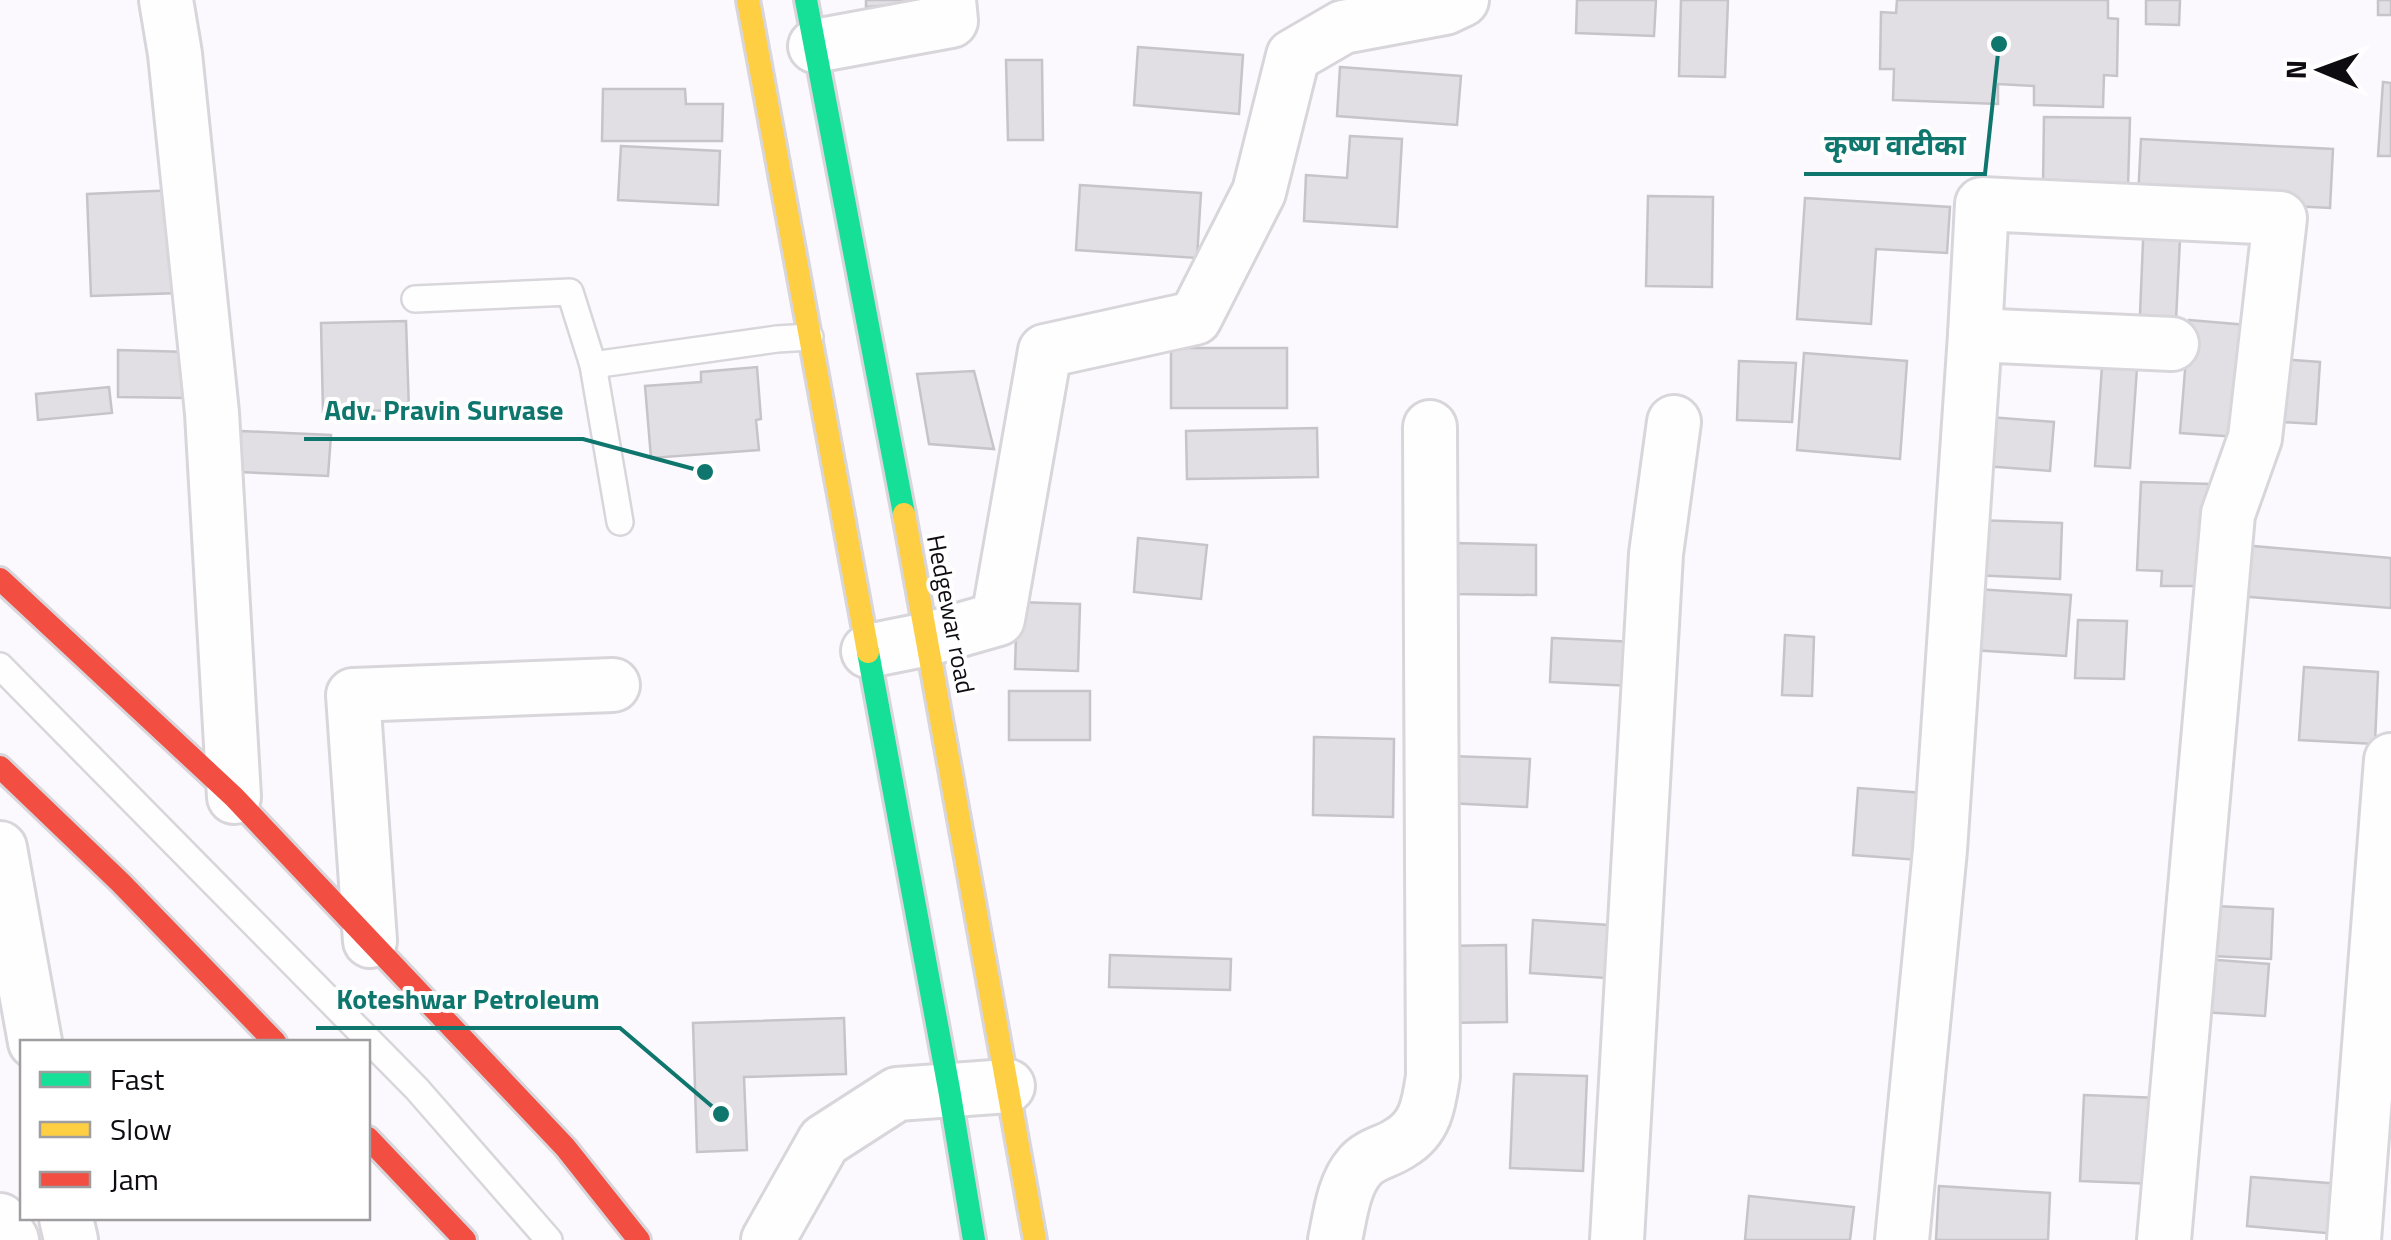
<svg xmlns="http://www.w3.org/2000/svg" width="2391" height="1240" viewBox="0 0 2391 1240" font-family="'Titillium Web','Noto Sans Devanagari',sans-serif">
  <rect width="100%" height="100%" fill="#fbf9fd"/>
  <!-- building -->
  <g fill="#e1dfe4" stroke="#c6c4c9" stroke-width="2.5">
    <path d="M866 0H915L916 3 866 7Z"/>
    <path d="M1577 0H1656L1654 36 1576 33Z"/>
    <path d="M1681 0H1728L1725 77 1679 76Z"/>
    <path d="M1897 0H2108V18L2118 19 2117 76 2104 75 2103 107 2034 105V86L1998 84V104L1893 100 1894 69H1880L1881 12 1896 13Z"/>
    <path d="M2146 0H2180L2179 25 2146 24Z"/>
    <rect x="2378" y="0" width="13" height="15"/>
    <path d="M1138 47 1243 55 1239 114 1134 105Z"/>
    <path d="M1006 60H1042L1043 140H1008Z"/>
    <path d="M1340 67 1461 76 1457 125 1337 116Z"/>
    <path d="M2383 82 2391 83V156H2378Z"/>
    <path d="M603 89H685L686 104H723L722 141H602Z"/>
    <path d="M2044 117 2130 118 2128 187 2043 185Z"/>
    <path d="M1350 136 1402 139 1397 227 1304 221 1306 175 1347 178Z"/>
    <path d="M2141 139 2333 149 2330 208 2138 198Z"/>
    <path d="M621 146 720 151 718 205 618 200Z"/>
    <path d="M1080 185 1201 193 1197 258 1076 250Z"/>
    <path d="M177 190 180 293 91 296 87 194Z"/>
    <path d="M1648 196 1713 197 1712 287 1646 286Z"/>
    <path d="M1805 198 1950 207 1947 253 1876 249 1871 324 1797 319Z"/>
    <path d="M2144 218 2181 219 2175 340 2139 338Z"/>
    <path d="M2189 320 2247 325 2238 437 2180 433Z"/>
    <path d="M406 321 409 410 323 412 321 323Z"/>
    <rect x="1171" y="348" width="116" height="60"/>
    <path d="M118 350 188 352V398L118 397Z"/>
    <path d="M1804 353 1907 361 1900 459 1797 450Z"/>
    <path d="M2267 358 2320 362 2316 424 2264 421Z"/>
    <path d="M1739 361 1796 363 1792 422 1737 420Z"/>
    <path d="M2102 366 2137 368 2130 468 2095 466Z"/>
    <path d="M757 367 761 419 756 420 759 450 651 458 645 386 701 382V372Z"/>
    <path d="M974 371 994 449 929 444 917 374Z"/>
    <path d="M109 387 112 413 38 420 36 394Z"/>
    <path d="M1976 416 2054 422 2050 471 1972 465Z"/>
    <path d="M1317 428 1318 477 1187 479 1186 431Z"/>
    <path d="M241 431 331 435 328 476 239 472Z"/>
    <path d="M2141 482 2211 484 2203 562H2197L2196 586H2161L2162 571 2137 570Z"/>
    <path d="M1974 520 2062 523 2060 579 1971 575Z"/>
    <path d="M1138 538 1207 545 1201 599 1134 592Z"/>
    <path d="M1455 543 1536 545V595L1454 594Z"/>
    <path d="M2242 545 2391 558V608L2238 596Z"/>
    <path d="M1976 589 2071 595 2066 656 1972 650Z"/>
    <path d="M1017 602 1080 604 1078 671 1015 669Z"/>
    <path d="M2078 620 2127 621 2124 679 2075 678Z"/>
    <path d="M1785 635 1814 637 1812 696 1782 695Z"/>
    <path d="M1552 638 1635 642 1633 686 1550 682Z"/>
    <path d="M2304 667 2378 672 2375 744 2299 740Z"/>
    <rect x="1009" y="691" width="81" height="49"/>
    <path d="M1314 737 1394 739 1393 817 1313 815Z"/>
    <path d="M1450 756 1530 759 1527 807 1448 803Z"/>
    <path d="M1858 788 1924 793 1919 860 1853 855Z"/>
    <path d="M2216 906 2273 909 2271 959 2213 956Z"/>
    <path d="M1533 920 1609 925 1606 978 1530 973Z"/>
    <path d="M1506 945 1507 1022 1443 1023 1442 946Z"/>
    <path d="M1110 955 1231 959 1230 990 1109 987Z"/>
    <path d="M2205 959 2269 964 2265 1016 2202 1012Z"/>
    <path d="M844 1018 846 1074 744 1077 747 1150 697 1152 693 1023Z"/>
    <path d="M1514 1074 1587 1076 1583 1171 1510 1168Z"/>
    <path d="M2084 1095 2159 1098 2156 1184 2080 1181Z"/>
    <path d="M2251 1177 2341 1184 2337 1234 2247 1226Z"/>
    <path d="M1939 1186 2050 1193 2048 1240H1936Z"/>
    <path d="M1749 1196 1854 1207 1850 1240H1745Z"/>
  </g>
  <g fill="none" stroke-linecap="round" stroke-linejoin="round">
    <!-- lane casing -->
    <g stroke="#d8d6db" stroke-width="30">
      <g id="lane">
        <path d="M415 299 570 292 593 365 620 522"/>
        <path d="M593 365 777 339 810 337"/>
        <path d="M0 666 417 1089 549 1240"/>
      </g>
    </g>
    <!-- street casing -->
    <g stroke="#d8d6db" stroke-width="58">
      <g id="street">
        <path d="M166 0 175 54 212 413 234 797"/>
        <path d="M815 46 951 21 949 0"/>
        <path d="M1975 335 1982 204 2280 218 2255 438 2228 514 2164 1240"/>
        <path d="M868 651 928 639 998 619 1045 351 1195 318 1259 192 1293 56 1343 27 1445 8 1462 0"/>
        <path d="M0 848 35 1042"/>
        <path d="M370 941 353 695 613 685"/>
        <path d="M66 1218 71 1240"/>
        <path d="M0 1220 12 1240"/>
        <path d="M768 1240 824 1141 897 1094 1008 1086"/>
        <path d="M1335 1240C1340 1217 1343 1185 1360 1166 1370 1154 1387 1152 1400 1143 1426 1128 1429 1103 1433 1076L1430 427"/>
        <path d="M1617 1240 1656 554 1674 422"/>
        <path d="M1902 1240 1940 850 1975 335 2172 344"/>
        <path d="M2354 1240 2391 760"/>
      </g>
    </g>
    <!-- fast casing -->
    <g stroke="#d8d6db" stroke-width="28">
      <g id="fast">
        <path d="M806 0 904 514"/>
        <path d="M868 652 949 1089 974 1240"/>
      </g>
    </g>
    <!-- slow casing -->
    <g stroke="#d8d6db" stroke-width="28">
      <g id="slow">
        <path d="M748 0 868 652"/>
        <path d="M904 514 1035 1240"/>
      </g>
    </g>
    <!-- jam casing -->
    <g stroke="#d8d6db" stroke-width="28">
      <g id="jam">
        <path d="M0 579 234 797 565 1147 639 1240"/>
        <path d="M0 767 121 883 275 1042"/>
        <path d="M368 1138 465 1240"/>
      </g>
    </g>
    <!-- lane -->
    <use href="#lane" stroke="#fefeff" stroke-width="25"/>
    <!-- street -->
    <use href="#street" stroke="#fefeff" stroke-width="52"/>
    <!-- fast -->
    <use href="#fast" stroke="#16e098" stroke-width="22"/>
    <!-- slow -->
    <use href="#slow" stroke="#ffcf43" stroke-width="22"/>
    <!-- jam -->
    <use href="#jam" stroke="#f24e42" stroke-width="22"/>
  </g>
  <g text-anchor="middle" stroke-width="8" stroke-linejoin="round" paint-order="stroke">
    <!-- street labels -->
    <g font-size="25" fill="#0e0b11" stroke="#fff">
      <text transform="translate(951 614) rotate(79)" y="9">Hedgewar road</text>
    </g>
  </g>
  <!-- callouts -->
  <path fill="none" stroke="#0f766e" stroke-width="4" d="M1999 44L1985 174H1804M705 472L583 439H304M721 1114L620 1028H316"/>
  <g fill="#0f766e" stroke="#fff" stroke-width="4">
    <circle cx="1999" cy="44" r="10"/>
    <circle cx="705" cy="472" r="10"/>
    <circle cx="721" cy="1114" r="10"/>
  </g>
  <g font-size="28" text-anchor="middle" font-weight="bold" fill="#0f766e" stroke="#fff" stroke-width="8" stroke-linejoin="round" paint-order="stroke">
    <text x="1895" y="155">कृष्ण वाटीका</text>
    <text x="444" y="420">Adv. Pravin Survase</text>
    <text x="468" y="1009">Koteshwar Petroleum</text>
  </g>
  <!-- legend -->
  <rect x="20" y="1040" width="350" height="180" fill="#ffffff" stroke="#9f9da0" stroke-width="2.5"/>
  <rect x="40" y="1072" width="50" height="15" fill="#16e098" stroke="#9f9da0" stroke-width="2.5"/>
  <text x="110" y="1090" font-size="30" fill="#0e0b11">Fast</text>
  <rect x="40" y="1122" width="50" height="15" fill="#ffcf43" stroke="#9f9da0" stroke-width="2.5"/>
  <text x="110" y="1140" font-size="30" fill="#0e0b11">Slow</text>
  <rect x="40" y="1172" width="50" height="15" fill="#f24e42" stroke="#9f9da0" stroke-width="2.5"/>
  <text x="110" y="1190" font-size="30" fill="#0e0b11">Jam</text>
  <!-- north arrow -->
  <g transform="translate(2321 70) rotate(271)" stroke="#ffffff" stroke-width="8" paint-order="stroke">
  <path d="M0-8L18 38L0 25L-18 38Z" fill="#0e0b11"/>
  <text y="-15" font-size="28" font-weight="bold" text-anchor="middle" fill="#0e0b11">N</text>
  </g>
</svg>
